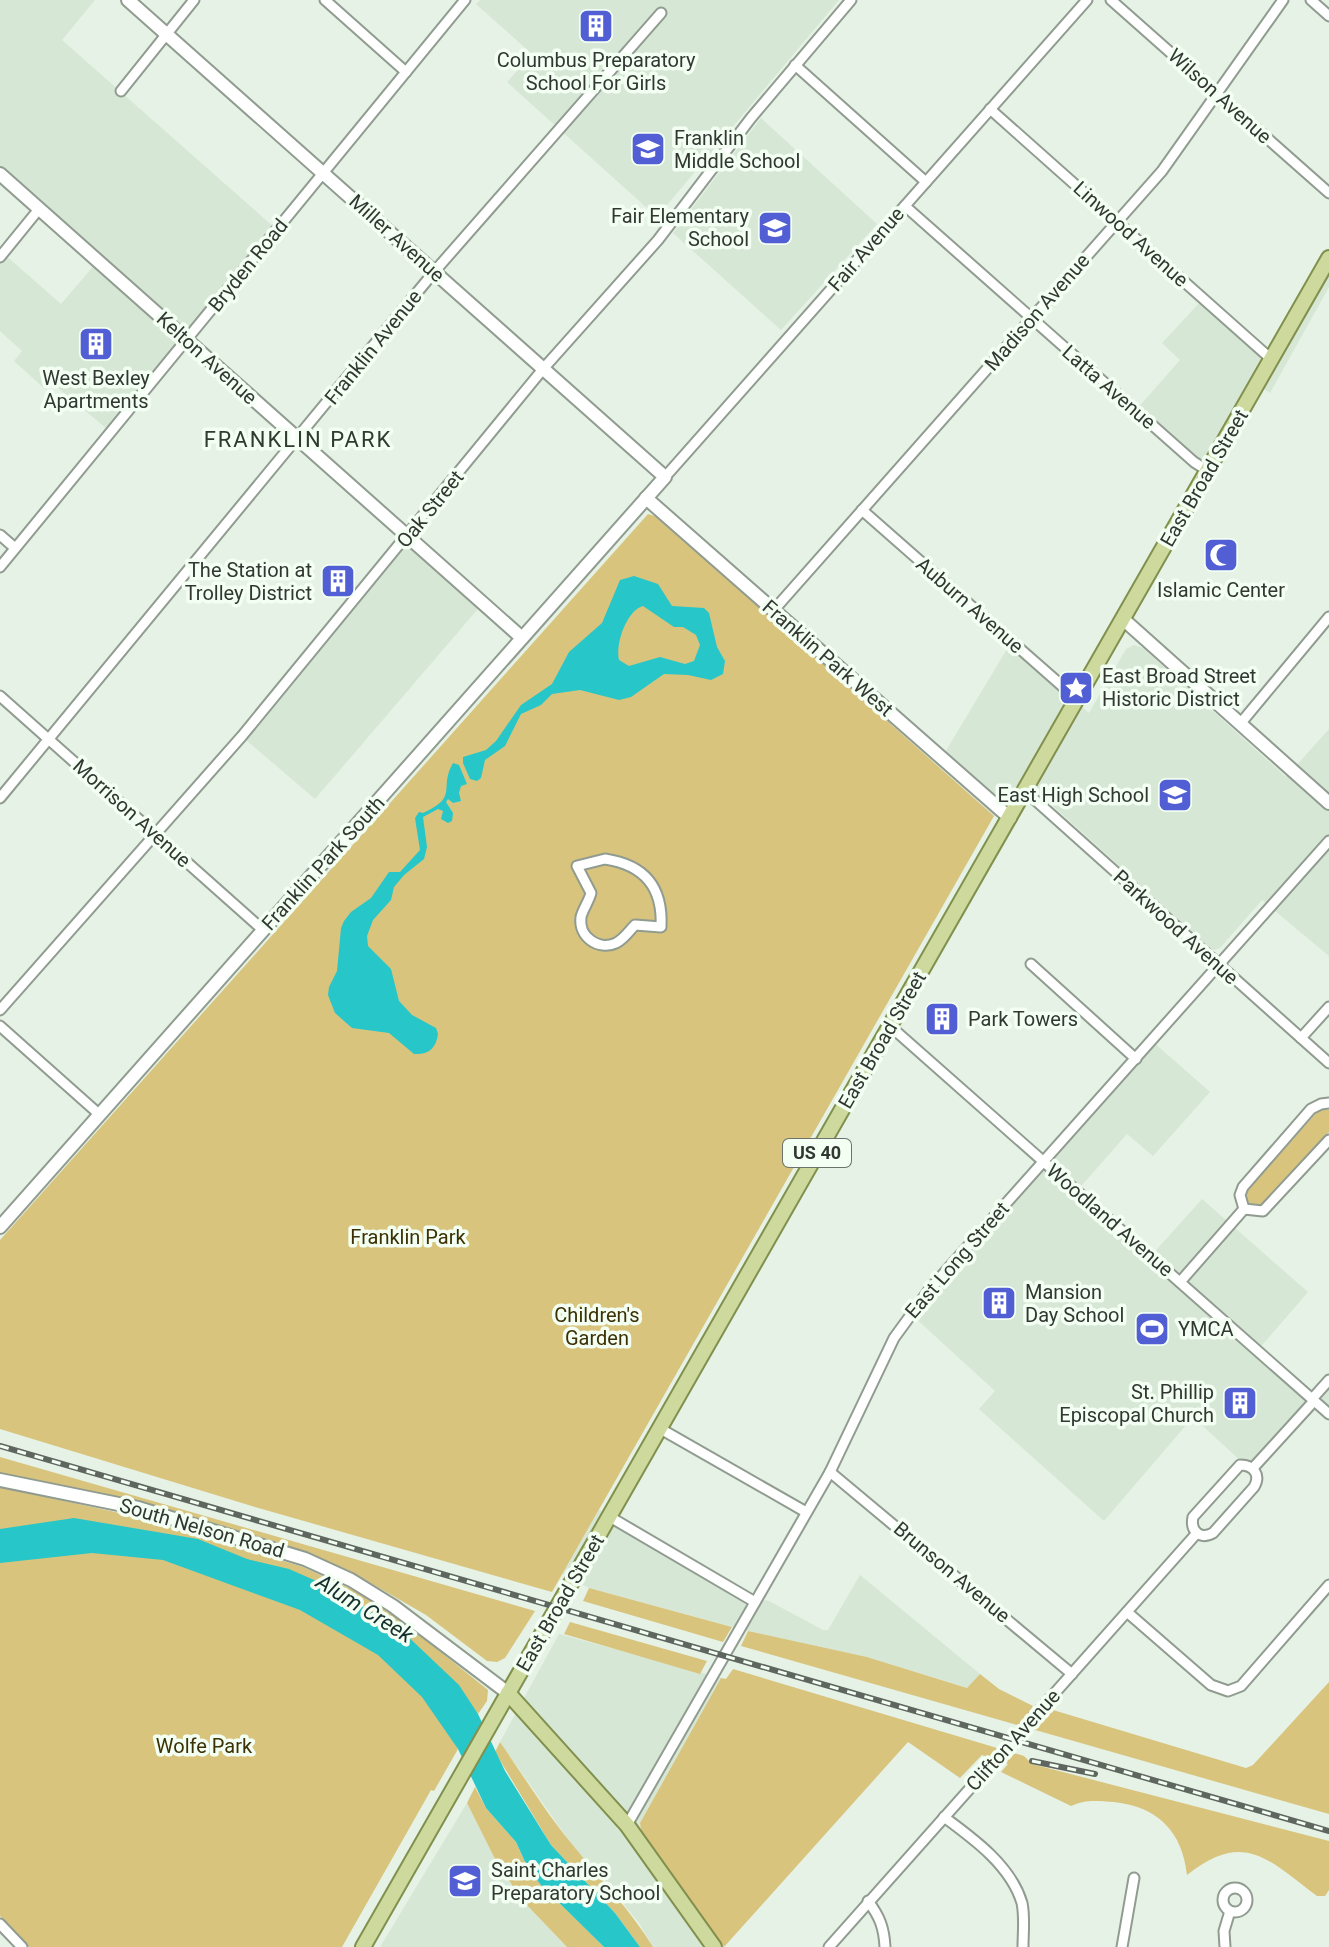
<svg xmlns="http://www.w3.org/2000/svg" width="1329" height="1947" viewBox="0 0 1329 1947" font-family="Roboto,sans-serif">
  <rect width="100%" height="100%" fill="#e5f2e5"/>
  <!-- built -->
  <g fill="#d6e7d5">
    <path d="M0 0H95L62 40 276 229 112 433 52 383 46 390 14 361 22 351 0 331V259L4 254 61 304 97 262 0 176Z"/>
    <path d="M480 0H839L657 217 507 82 532 54 476 4Z"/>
    <path d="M761 118 877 224 781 330 673 233Z"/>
    <path d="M1329 259V287L1270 393 1258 386 1206 473 1136 410 1180 360 1162 343 1203 299 1272 358Z"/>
    <path d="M408 543 483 603 315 799 246 740Z"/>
    <path d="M1010 644 1089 713 1126 649 1134 645 1143 648 1286 777 1329 729V956L1262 900 1220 948 1213 950 1044 798 994 816 938 764Z"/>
    <path d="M1152 1041 1210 1092 1153 1156 1127 1134 1076 1192 1150 1257 1202 1199 1308 1292 1257 1351 1310 1398 1329 1376V1415L1314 1403 1255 1474 1193 1417 1104 1521 979 1409 995 1391 912 1315Z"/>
    <path d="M599 1510 751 1597 769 1601 823 1630H828L860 1575 980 1674 968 1688 867 1657 748 1631 589 1588 562 1574Z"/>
    <path d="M559 1634 721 1678 640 1823 641 1830 724 1947H653L639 1923 600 1875 575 1849 500 1742Z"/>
    <path d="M467 1803 496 1861 523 1901 567 1947H380Z"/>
  </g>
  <!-- green -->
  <g fill="#d9c47e">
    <path d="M648 514 658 517 994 816 552 1592 255 1507 0 1429V1240Z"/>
    <path d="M1325 1109 1329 1110V1132L1267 1202 1262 1206 1251 1205 1246 1199 1247 1191 1317 1112Z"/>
    <path d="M0 1457 535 1611 505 1658 497 1662 487 1661 426 1615 348 1570 0 1476Z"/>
    <path d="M0 1487 129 1515 303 1567 355 1591 406 1624 488 1690 487 1701 478 1714 477 1712 456 1746 458 1749 434 1791 431 1790 342 1947H29L0 1916Z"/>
    <path d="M589 1588 732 1627 723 1642 583 1601Z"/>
    <path d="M570 1622 707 1661 700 1674 564 1634Z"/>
    <path d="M748 1631 867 1657 967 1688 980 1674 999 1689 1033 1706 1029 1712 1045 1719 1053 1710 1246 1768 1253 1765 1329 1682V1814L741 1646Z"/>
    <path d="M733 1669 1024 1756 1032 1764 1329 1841V1890L1325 1896H1317C1268 1860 1245 1829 1187 1875 1182 1831 1158 1807 1114 1802 1097 1801 1086 1799 1071 1806L1001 1772 1008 1764 982 1755 960 1778 908 1742 724 1947 641 1830 640 1823 721 1678 726 1679Z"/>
    <path d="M500 1742C525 1778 548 1816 576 1849 603 1882 631 1911 653 1947H640L615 1913 551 1845 495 1752Z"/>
    <path d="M475 1787 486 1808 516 1842 527 1866 540 1884 604 1947H567L523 1901 496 1861 467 1803Z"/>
  </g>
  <!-- water -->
  <g fill="#26c6c9" fill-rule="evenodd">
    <path d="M634 576 658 584 672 606 704 608 709 613 717 647 725 661 723 674 711 680 688 675 664 674 631 697 619 700 580 690 552 694 541 705 521 714 505 746 485 760 481 778 477 781 470 779 463 763V757L486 750 496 741 521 705 552 684 569 652 602 623 620 580ZM643 606 674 627H683L696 635 700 645 694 661 685 664 660 657 629 666 619 660C615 644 627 610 643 606Z"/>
    <path d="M453 763 459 765 467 784 461 786 459 793 461 801 453 803 448 799 446 802 453 813 452 821 448 823 441 819 443 811 438 809 423 817 427 847 424 859 404 875 394 887 391 900 373 920 367 936 368 946 391 969 399 1001 412 1015 436 1028 438 1034C436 1048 429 1055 414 1054L389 1033 352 1028 335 1013 328 995 329 987 337 971 341 928 344 921 351 912 371 898 389 872H400L420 850 415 818 419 812 423 813C460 796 438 789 453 763Z"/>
    <path d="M74 1518 198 1539 247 1559 289 1569 330 1587 401 1630 459 1685 478 1714 505 1771 551 1845 615 1913 640 1947H604L540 1884 527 1866 516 1842 486 1808 458 1749 422 1697 378 1655 300 1610 163 1560 92 1553 0 1563V1529Z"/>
  </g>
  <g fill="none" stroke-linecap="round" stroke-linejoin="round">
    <!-- street casing -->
    <g stroke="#919c91" stroke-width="13">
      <g id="street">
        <path d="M325 0 406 72"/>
        <path d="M1111 0 1329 193"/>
        <path d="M1311 0 1329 16"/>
        <path d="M795 65 926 182"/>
        <path d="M121 91 194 0"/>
        <path d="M990 109 1271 359"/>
        <path d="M905 206 1194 462 1208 471"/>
        <path d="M0 257 39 209"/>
        <path d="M665 477 1087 0"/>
        <path d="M862 510 1077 699"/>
        <path d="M0 535 15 548"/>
        <path d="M0 567 465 0"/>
        <path d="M773 611 1162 171 1283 0"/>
        <path d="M0 696 263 930"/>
        <path d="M1240 724 1329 617"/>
        <path d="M1025 791 1329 1063"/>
        <path d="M0 798 434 272 661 13"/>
        <path d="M605 859C645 865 663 888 661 927L635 925C629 931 624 939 616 943 599 951 578 937 581 917 583 909 589 901 591 893L577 866Z"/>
        <path d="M1031 964 1136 1059"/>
        <path d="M0 1010 242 736 543 369 658 240 751 118 851 0"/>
        <path d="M0 1026 100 1115"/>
        <path d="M890 1026 1329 1414"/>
        <path d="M1301 1038 1329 1007"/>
        <path d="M1244 1209 1240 1195 1243 1187 1311 1109 1321 1104 1329 1103"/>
        <path d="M1244 1209 1263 1211 1329 1140"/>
        <path d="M1180 1282 1244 1209"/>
        <path d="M1312 1399 1329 1380"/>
        <path d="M659 1428 806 1512"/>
        <path d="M1240 1465C1254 1465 1261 1475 1254 1487L1213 1533C1200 1540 1190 1531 1193 1517Z"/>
        <path d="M1253 1468 1314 1401"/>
        <path d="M830 1472 1072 1674"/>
        <path d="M610 1517 755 1602"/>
        <path d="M1127 1612 1211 1685 1228 1691 1241 1686 1329 1585"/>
        <path d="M944 1817C974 1839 1011 1866 1022 1903 1025 1917 1023 1933 1023 1947"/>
        <path d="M627 1825 830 1472 894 1338 929 1290 1329 841"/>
        <circle cx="1235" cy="1900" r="12"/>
        <path d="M868 1901C880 1917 884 1928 885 1947"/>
        <path d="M0 1924 22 1947"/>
        <path d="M829 1947 1197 1533"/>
        <path d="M1122 1947 1134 1878"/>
        <path d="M1225 1947 1224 1931 1230 1911"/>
      </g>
    </g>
    <!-- secondary casing -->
    <g stroke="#919c91" stroke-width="16">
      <g id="secondary">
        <path d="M0 174 522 638"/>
        <path d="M646 498 1010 818"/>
        <path d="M1123 619 1329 803"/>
        <path d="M0 1227 665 477 128 0"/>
        <path d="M0 1480 138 1508 305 1559 351 1580 393 1606 508 1693"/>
      </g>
    </g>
    <!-- primary casing -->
    <g stroke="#81904d" stroke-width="18">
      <g id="primary">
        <path d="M508 1693 627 1825 714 1947"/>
        <path d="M363 1947 1329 258"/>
      </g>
    </g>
    <!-- street -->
    <use href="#street" stroke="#fff" stroke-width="9"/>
    <!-- secondary -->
    <use href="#secondary" stroke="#fff" stroke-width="12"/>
    <!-- primary -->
    <use href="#primary" stroke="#cdd99d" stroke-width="14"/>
    <!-- rail casing -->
    <g stroke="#5f665f" stroke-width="6">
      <g id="rail">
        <path d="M0 1446 1329 1831"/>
        <path d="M1032 1761 1095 1774"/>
      </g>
    </g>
    <!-- rail -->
    <use href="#rail" stroke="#f2fff2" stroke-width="3" stroke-dasharray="9" stroke-linecap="butt"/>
  </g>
  <!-- icons -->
  <defs>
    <g id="building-square" transform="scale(1.8)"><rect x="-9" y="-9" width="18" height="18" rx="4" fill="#525ed4" stroke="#f2fff2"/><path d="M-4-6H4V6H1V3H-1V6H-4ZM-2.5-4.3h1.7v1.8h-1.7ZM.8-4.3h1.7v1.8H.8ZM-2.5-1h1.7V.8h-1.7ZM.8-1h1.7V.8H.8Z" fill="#fff"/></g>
    <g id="school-square" transform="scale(1.8)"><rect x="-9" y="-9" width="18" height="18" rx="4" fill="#525ed4" stroke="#f2fff2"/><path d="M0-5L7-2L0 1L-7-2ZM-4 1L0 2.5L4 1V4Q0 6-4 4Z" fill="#fff"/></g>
    <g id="mosque-square" transform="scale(1.8)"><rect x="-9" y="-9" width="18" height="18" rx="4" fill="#525ed4" stroke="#f2fff2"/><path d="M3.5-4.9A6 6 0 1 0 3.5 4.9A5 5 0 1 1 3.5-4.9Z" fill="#fff"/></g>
    <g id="sight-square" transform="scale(1.8)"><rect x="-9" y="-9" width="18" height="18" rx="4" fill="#525ed4" stroke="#f2fff2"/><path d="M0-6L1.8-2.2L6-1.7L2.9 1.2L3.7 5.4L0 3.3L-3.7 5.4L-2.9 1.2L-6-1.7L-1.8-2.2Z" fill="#fff"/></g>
    <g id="stadium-square" transform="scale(1.8)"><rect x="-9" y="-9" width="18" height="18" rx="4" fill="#525ed4" stroke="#f2fff2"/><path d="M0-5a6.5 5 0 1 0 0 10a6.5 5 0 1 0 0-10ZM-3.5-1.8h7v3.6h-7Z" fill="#fff"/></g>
  </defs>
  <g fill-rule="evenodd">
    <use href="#building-square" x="596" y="26"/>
    <use href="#school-square" x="648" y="149"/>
    <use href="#school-square" x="775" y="228"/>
    <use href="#building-square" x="96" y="344"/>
    <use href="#mosque-square" x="1221" y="555"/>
    <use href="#building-square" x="338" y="581"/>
    <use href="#sight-square" x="1076" y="688"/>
    <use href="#school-square" x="1175" y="795"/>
    <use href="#building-square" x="942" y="1019"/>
    <use href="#building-square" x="999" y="1303"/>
    <use href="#stadium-square" x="1152" y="1329"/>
    <use href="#building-square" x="1240" y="1403"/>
    <use href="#school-square" x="465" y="1881"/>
  </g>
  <g text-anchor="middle" stroke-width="7" stroke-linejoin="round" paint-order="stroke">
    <!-- shield labels -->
    <rect fill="#f2fff2" stroke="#6c736c" stroke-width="2" x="783" y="1139" width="68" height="28" rx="6"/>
    <g font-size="18" font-weight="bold" fill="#323732">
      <text x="817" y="1159">US 40</text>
    </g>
    <!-- poi labels -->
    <g font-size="20" fill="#323732" stroke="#f2fff2" text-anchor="start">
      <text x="596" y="67" text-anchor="middle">Columbus Preparatory<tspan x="596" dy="23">School For Girls</tspan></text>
      <text x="674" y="145">Franklin<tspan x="674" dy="23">Middle School</tspan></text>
      <text x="749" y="223" text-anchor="end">Fair Elementary<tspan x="749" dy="23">School</tspan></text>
      <text x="96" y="385" text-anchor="middle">West Bexley<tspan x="96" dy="23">Apartments</tspan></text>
      <text x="312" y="577" text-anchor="end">The Station at<tspan x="312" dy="23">Trolley District</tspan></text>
      <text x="1221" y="597" text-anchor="middle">Islamic Center</text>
      <text x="1102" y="683">East Broad Street<tspan x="1102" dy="23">Historic District</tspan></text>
      <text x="1149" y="802" text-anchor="end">East High School</text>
      <text x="968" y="1026">Park Towers</text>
      <text x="1025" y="1299">Mansion<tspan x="1025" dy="23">Day School</tspan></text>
      <text x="1178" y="1336">YMCA</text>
      <text x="1214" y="1399" text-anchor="end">St. Phillip<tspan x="1214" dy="23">Episcopal Church</tspan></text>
      <text x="491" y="1877">Saint Charles<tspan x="491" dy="23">Preparatory School</tspan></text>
    </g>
    <!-- street labels -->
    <g font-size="20" fill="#323732" stroke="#f2fff2">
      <text transform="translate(1220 96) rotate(42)" y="7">Wilson Avenue</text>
      <text transform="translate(1131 234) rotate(42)" y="7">Linwood Avenue</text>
      <text transform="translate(397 238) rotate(42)" y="7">Miller Avenue</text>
      <text transform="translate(866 249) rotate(-49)" y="7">Fair Avenue</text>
      <text transform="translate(248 265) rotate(-51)" y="7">Bryden Road</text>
      <text transform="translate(1037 312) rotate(-49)" y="7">Madison Avenue</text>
      <text transform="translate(373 347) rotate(-51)" y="7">Franklin Avenue</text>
      <text transform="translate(207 358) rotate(42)" y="7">Kelton Avenue</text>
      <text transform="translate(1109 387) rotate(41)" y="7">Latta Avenue</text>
      <text transform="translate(1204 478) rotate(-60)" y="7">East Broad Street</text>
      <text transform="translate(430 509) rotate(-51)" y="7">Oak Street</text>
      <text transform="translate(970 605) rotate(41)" y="7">Auburn Avenue</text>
      <text transform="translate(828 658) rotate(41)" y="7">Franklin Park West</text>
      <text transform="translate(132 813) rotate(42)" y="7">Morrison Avenue</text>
      <text transform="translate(323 863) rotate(-48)" y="7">Franklin Park South</text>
      <text transform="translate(1176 927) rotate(42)" y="7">Parkwood Avenue</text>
      <text transform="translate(882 1040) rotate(-60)" y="7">East Broad Street</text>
      <text transform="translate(1110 1220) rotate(41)" y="7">Woodland Avenue</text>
      <text transform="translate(957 1260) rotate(-49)" y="7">East Long Street</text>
      <text transform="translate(202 1528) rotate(16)" y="7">South Nelson Road</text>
      <text transform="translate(952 1572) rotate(40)" y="7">Brunson Avenue</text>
      <text transform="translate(560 1603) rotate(-60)" y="7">East Broad Street</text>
      <text transform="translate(1013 1740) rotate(-48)" y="7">Clifton Avenue</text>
    </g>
    <!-- park labels -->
    <g font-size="20" fill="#3c3004" stroke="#f2fff2">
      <text x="408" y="1244">Franklin Park</text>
      <text x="597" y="1322">Children's<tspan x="597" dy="23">Garden</tspan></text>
      <text x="204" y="1753">Wolfe Park</text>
    </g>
    <!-- neighbourhood labels -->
    <g font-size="22" letter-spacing="2" fill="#303a30" stroke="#f2fff2">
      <text x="298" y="447">FRANKLIN PARK</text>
    </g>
    <!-- water labels -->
    <g font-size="22" font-style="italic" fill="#162e2e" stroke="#f2fff2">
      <text transform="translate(365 1608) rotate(32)" y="8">Alum Creek</text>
    </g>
  </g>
</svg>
